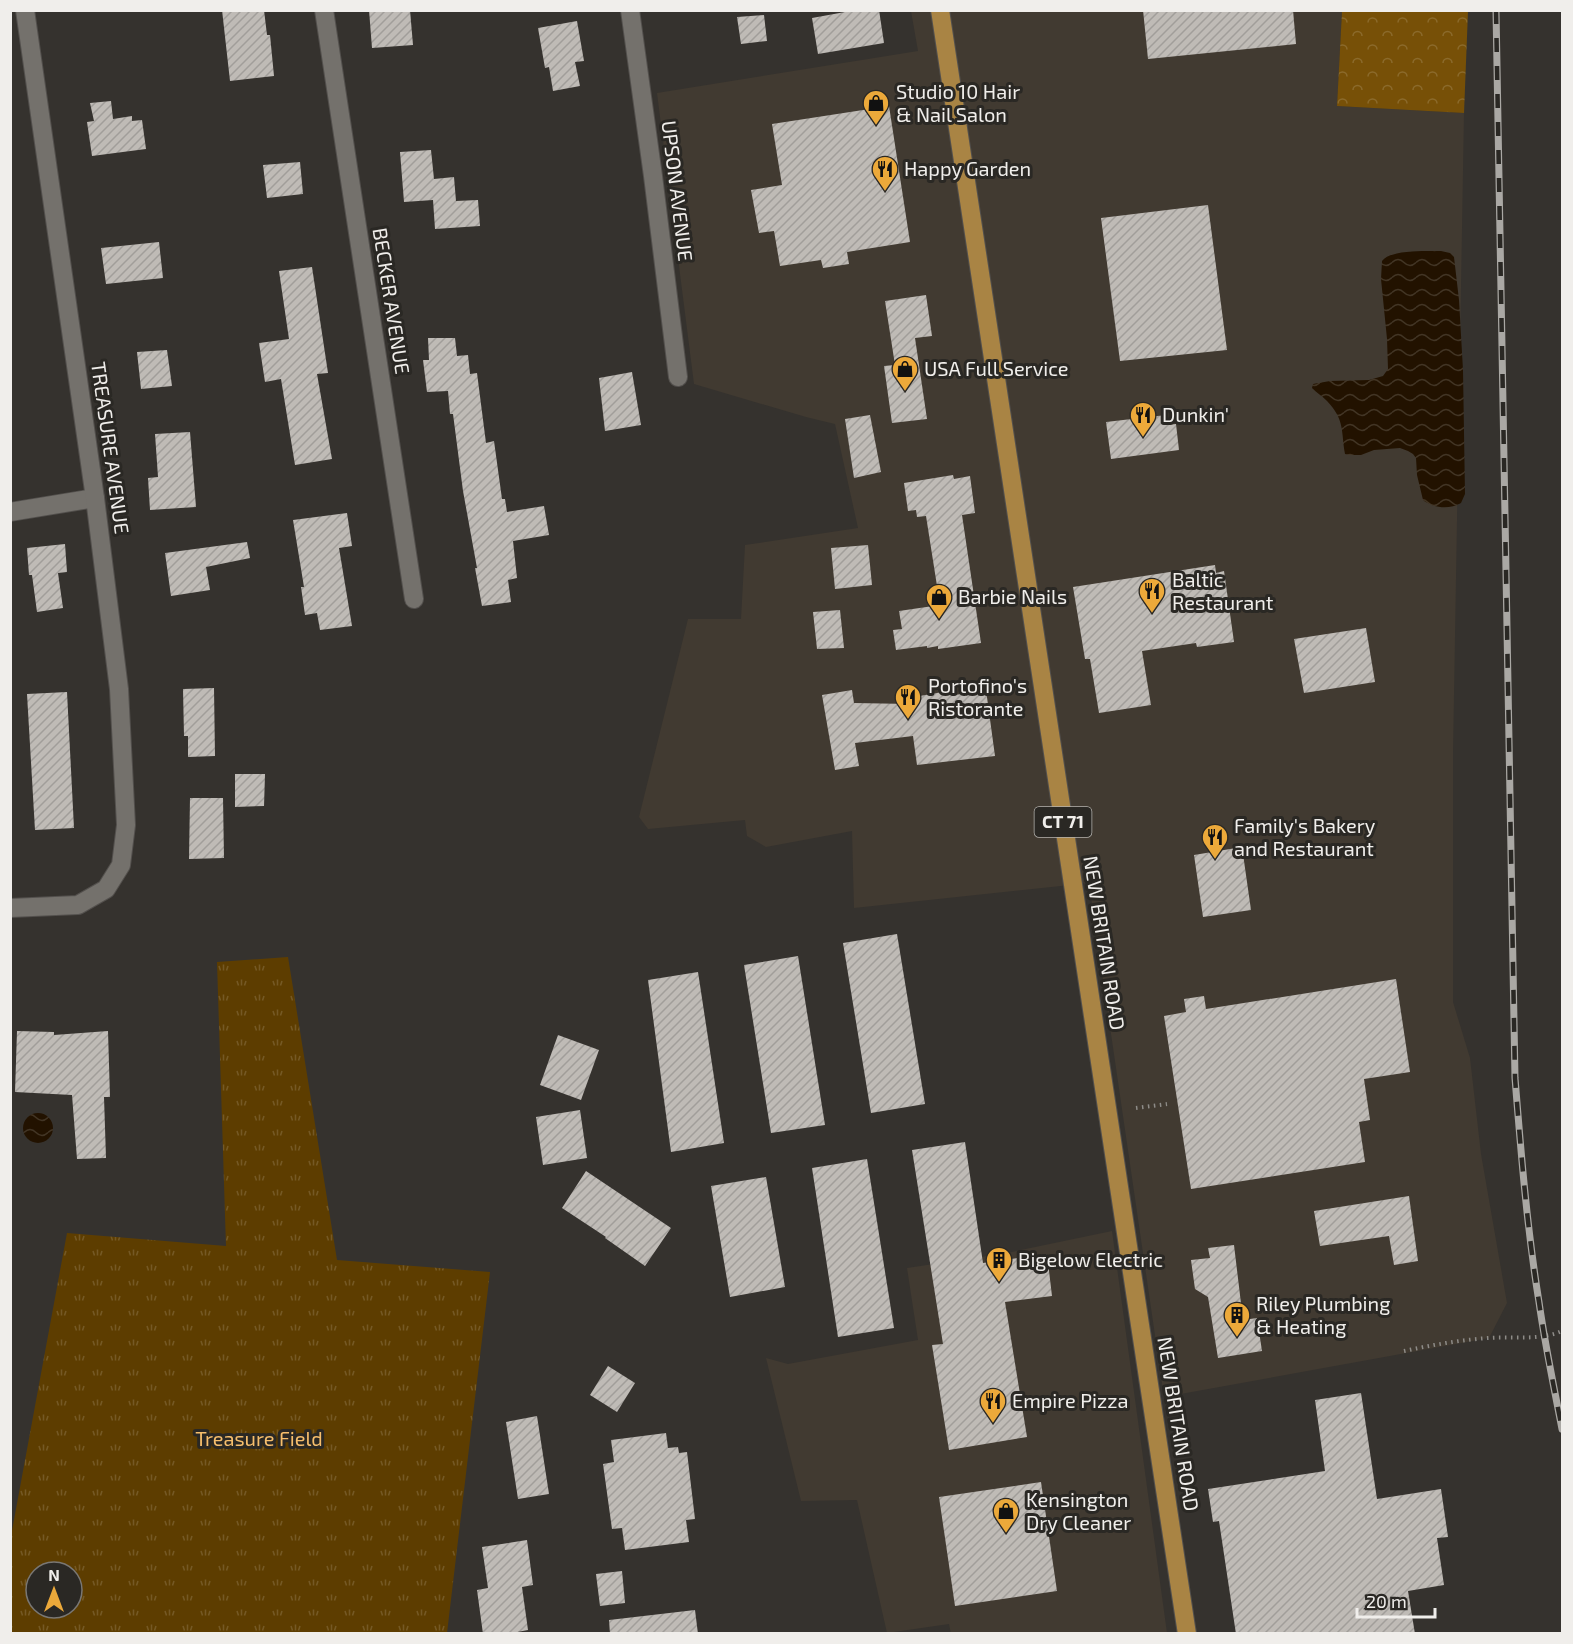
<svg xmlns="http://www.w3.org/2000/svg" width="1573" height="1644" viewBox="0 0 1573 1644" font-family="'Exo 2',sans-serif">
  <defs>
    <pattern id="forest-crowns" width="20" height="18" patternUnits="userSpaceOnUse" patternTransform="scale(1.5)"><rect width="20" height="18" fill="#775007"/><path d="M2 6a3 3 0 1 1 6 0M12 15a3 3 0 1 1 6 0" fill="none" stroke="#8b6a2b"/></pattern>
    <pattern id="park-tufts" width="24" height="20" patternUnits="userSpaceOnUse" patternTransform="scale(1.5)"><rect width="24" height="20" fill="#5d3d00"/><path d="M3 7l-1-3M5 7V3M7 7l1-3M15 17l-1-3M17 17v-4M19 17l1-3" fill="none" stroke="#755925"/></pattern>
    <pattern id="water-waves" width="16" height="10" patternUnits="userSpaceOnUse" patternTransform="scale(1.5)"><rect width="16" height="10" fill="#221200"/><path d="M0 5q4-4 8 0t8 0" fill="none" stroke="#423525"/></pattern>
    <pattern id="building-hatch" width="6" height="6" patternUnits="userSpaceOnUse" patternTransform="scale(1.5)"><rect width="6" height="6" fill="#bfbbb6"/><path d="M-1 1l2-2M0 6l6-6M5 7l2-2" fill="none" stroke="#a19e9a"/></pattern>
  </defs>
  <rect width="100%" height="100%" fill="#35322e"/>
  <!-- built -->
  <g fill="#413a31">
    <path d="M1342 10 1337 106 1464 113 1453 753V1002L1470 1058 1481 1154 1507 1303 1489 1338 1164 1397 1089 883 854 908 852 831 766 847 747 836 745 820 648 829 639 817 688 619H741L745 545 858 528 835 424 806 417 694 384 657 93 918 51 911 11Z"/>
    <path d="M1112 1231 1167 1633 951 1634 949 1624 887 1633 857 1500 801 1501 766 1358 788 1364 918 1340 907 1268 1007 1253Z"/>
  </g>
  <!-- forest -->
  <path fill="url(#forest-crowns)" d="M1342 11H1468L1464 113 1337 106Z"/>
  <!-- park -->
  <path fill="url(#park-tufts)" fill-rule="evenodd" d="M288 957 337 1260 490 1272 447 1633H11V1536L67 1233 226 1246 217 962ZM36 1572H72V1608H36Z"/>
  <!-- water -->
  <g fill="url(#water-waves)">
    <path d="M1441 251 1450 253 1454 257 1459 300 1463 370 1465 494 1461 503C1449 510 1433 508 1423 500L1417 475 1416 458 1413 454 1408 451 1400 448 1374 450 1361 455H1350L1345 454C1341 431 1345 420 1327 401 1322 396 1317 393 1312 388L1313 384 1330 381 1369 380 1383 376 1388 369 1387 339 1381 279 1382 261C1391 249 1426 251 1441 251Z"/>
    <circle cx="38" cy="1128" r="15"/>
  </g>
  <!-- building -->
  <g fill="url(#building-hatch)">
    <path d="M222 10H264L267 35H270L274 76 230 81Z"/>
    <path d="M369 10H410L413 45 372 48Z"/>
    <path d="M856 10H879L884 43 818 54 812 18Z"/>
    <path d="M1143 10H1293L1296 44 1148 59Z"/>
    <path d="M764 15 767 41 741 44 737 17Z"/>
    <path d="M577 21 584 61 575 62 580 86 553 91 549 67 545 68 538 28Z"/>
    <path d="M111 101 113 119 132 116V121L142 120 146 149 92 156 87 122 94 121 90 103Z"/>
    <path d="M889 106 910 242 847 252 849 264 823 268 821 260 780 266 774 231 759 233 751 190 782 185 772 124Z"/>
    <path d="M431 150 434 179 454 177 456 201 478 200 480 226 435 229 433 200 404 202 400 152Z"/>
    <path d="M300 162 303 194 267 198 263 165Z"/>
    <path d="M1208 205 1227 350 1120 361 1101 218Z"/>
    <path d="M159 242 163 278 106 284 101 248Z"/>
    <path d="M312 267 328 373 317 374 332 459 295 465 281 379 265 382 259 343 289 339 279 271Z"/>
    <path d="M926 295 932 336 915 338 927 419 892 423 884 366 895 365 885 301Z"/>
    <path d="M428 338H455L457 356 468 355 470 374 477 373 486 443 494 441 502 499H505L507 512 544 506 549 535 513 541 517 578 508 580 511 602 482 606 475 568H477L463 491 453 414H450L448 391 427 392 423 360H429Z"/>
    <path d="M167 350 172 386 141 389 137 352Z"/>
    <path d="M632 372 641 425 605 431 599 378Z"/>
    <path d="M870 415 881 472 854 478 845 419Z"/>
    <path d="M1166 415 1167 425 1176 424 1179 450 1111 459 1106 422Z"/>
    <path d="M190 432 196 507 150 510 148 478 158 477 155 434Z"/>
    <path d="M953 475 954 479 970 476 975 513 962 515 981 643 938 649V646L927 648V646L896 650 893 630 902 629 899 611 940 605 926 516 917 517 916 510 908 511 904 483Z"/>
    <path d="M347 513 352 546 339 548 352 626 320 630 317 613 305 615 301 587H304L293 520Z"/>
    <path d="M247 542 250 558 206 567 210 590 171 596 165 553Z"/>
    <path d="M65 544 67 572 58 573 63 608 37 612 32 575H29L27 548Z"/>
    <path d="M868 545 872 585 835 589 831 548Z"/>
    <path d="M1215 565 1216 573 1224 571 1234 642 1197 647 1196 643 1142 651 1151 705 1099 713 1090 659H1085L1073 587Z"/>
    <path d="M840 610 844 648 817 649 813 612Z"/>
    <path d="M1366 628 1375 682 1304 693 1294 639Z"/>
    <path d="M214 688 215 756 188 757V736H184L183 689Z"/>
    <path d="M852 690 854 703 910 704 908 698 954 690 955 695 986 690 995 756 917 765 913 736 855 743 859 766 835 770 822 695Z"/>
    <path d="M67 692 74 828 35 830 27 694Z"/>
    <path d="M235 774H265L264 806 235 807Z"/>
    <path d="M190 798H223L224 858 189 859Z"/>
    <path d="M1242 847 1251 910 1203 917 1194 855Z"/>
    <path d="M897 934 925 1104 871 1113 843 943Z"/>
    <path d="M798 956 825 1125 771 1133 744 965Z"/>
    <path d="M698 972 724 1143 671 1152 648 980Z"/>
    <path d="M1396 979 1410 1072 1364 1079 1370 1120 1359 1122 1365 1162 1191 1189 1164 1016 1186 1012 1184 999 1204 996 1206 1009Z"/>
    <path d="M17 1031 54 1032V1035L108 1031 110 1097H104L106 1158 77 1159 72 1095 15 1092Z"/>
    <path d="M558 1035 599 1050 581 1100 540 1085Z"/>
    <path d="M580 1110 587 1158 543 1165 536 1117Z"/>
    <path d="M965 1142 983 1263 1047 1254 1052 1296 1005 1302 1027 1437 949 1450 932 1345 943 1344 912 1150Z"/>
    <path d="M867 1159 894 1328 838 1337 812 1168Z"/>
    <path d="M586 1171 671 1228 645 1266 605 1238 606 1237 562 1208Z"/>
    <path d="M766 1177 785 1287 730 1297 711 1186Z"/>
    <path d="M1409 1196 1418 1261 1394 1265 1389 1236 1320 1246 1314 1211Z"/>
    <path d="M1234 1245 1243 1320 1257 1318 1262 1351 1218 1358 1208 1297 1195 1289 1191 1260 1210 1258 1208 1248Z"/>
    <path d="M608 1366 635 1383 617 1412 590 1395Z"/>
    <path d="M1361 1393 1377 1499 1441 1489 1448 1537 1437 1538 1444 1585 1408 1591 1415 1634H1236L1219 1521 1213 1522 1208 1489 1325 1471 1315 1400Z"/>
    <path d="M537 1416 549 1494 518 1499 506 1422Z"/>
    <path d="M666 1433 668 1448 678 1447 679 1453 687 1452 695 1519 686 1520 689 1542 625 1550 622 1528 612 1529 603 1464 614 1462 611 1440Z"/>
    <path d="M1041 1482 1057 1591 955 1606 939 1497Z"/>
    <path d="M527 1540 533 1585 522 1587 528 1630 506 1634H483L477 1590 488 1588 482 1547Z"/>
    <path d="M622 1571 625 1603 600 1606 596 1574Z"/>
    <path d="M695 1610 698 1634H610L609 1620Z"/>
  </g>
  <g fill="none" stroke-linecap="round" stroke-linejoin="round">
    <!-- minor casing -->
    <g stroke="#53504d" stroke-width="20">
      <g id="minor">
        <path d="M324 10 414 599"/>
        <path d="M630 10 653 176 678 377"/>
        <path d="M10 512 95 498"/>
        <path d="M10 908 78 905 106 889 121 865 126 825 119 689 95 498 25 10"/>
      </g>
    </g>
    <!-- primary casing -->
    <g stroke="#53504d" stroke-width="20">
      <path id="primary" d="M940 10 1187 1634"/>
    </g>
    <!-- path -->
    <g stroke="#8e8c88" stroke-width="4" stroke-dasharray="1.5 4.5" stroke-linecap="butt">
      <path d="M1136 1108 1167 1104"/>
      <path d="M1404 1351C1432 1345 1460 1340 1488 1338 1513 1336 1539 1341 1562 1331"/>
    </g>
    <!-- minor -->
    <use href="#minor" stroke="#74716c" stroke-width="18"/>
    <!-- primary -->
    <use href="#primary" stroke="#a98444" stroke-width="18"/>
    <!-- rail casing -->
    <g stroke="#aaa8a4" stroke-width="7">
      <path id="rail" d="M1496 10 1515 1078C1521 1153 1527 1228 1539 1302 1545 1345 1554 1387 1562 1429"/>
    </g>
    <!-- rail -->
    <use href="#rail" stroke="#2a2824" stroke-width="4.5" stroke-dasharray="14" stroke-linecap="butt"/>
  </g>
  <!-- icons -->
  <defs>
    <g id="shop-pin" transform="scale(1.35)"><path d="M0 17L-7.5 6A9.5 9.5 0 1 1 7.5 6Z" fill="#eca93a" stroke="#2a2824"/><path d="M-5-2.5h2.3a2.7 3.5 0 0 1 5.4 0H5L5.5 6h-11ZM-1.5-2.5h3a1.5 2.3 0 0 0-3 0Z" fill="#111"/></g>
    <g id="restaurant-pin" transform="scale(1.35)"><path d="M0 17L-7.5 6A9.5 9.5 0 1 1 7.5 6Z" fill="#eca93a" stroke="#2a2824"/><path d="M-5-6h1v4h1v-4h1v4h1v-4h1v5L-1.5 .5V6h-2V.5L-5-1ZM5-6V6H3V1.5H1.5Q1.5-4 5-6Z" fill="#111"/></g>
    <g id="building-pin" transform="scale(1.35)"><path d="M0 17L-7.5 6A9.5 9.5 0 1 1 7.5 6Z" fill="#eca93a" stroke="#2a2824"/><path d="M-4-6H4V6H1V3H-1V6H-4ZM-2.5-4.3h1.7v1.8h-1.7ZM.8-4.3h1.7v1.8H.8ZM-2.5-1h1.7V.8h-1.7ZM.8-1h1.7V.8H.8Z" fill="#111"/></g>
  </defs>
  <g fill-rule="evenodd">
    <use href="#shop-pin" x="876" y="103"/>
    <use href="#restaurant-pin" x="885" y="169"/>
    <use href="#shop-pin" x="905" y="369"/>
    <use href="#restaurant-pin" x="1143" y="415"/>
    <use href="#restaurant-pin" x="1152" y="591"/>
    <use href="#shop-pin" x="939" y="597"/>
    <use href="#restaurant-pin" x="908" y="697"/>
    <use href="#restaurant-pin" x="1215" y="837"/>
    <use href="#building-pin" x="999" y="1260"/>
    <use href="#building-pin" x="1237" y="1315"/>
    <use href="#restaurant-pin" x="993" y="1401"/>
    <use href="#shop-pin" x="1006" y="1511"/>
  </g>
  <g text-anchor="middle" stroke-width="6" stroke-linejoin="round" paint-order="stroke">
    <!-- shield labels -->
    <rect fill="#2a2824" stroke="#b5b3af" stroke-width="1.5" x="1034.5" y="807" width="57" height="30" rx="4.5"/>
    <g font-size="18" font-weight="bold" fill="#f0eeeb">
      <text x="1063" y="828">CT 71</text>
    </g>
    <!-- poi labels -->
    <g font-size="20" fill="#f0eeeb" stroke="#2a2824" text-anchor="start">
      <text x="896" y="99">Studio 10 Hair<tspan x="896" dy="23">&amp; Nail Salon</tspan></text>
      <text x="904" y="176">Happy Garden</text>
      <text x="924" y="376">USA Full Service</text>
      <text x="1162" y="422">Dunkin'</text>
      <text x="1172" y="587">Baltic<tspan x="1172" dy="23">Restaurant</tspan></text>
      <text x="958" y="604">Barbie Nails</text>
      <text x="928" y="693">Portofino's<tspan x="928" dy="23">Ristorante</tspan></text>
      <text x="1234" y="833">Family's Bakery<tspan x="1234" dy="23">and Restaurant</tspan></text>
      <text x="1018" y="1267">Bigelow Electric</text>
      <text x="1256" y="1311">Riley Plumbing<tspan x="1256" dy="23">&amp; Heating</tspan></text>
      <text x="1012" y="1408">Empire Pizza</text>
      <text x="1026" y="1507">Kensington<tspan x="1026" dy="23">Dry Cleaner</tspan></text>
    </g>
    <!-- street labels -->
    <g font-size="20" fill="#f0eeeb" stroke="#2a2824">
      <text transform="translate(677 191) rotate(83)" y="7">UPSON AVENUE</text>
      <text transform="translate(391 301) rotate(81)" y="7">BECKER AVENUE</text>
      <text transform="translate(110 448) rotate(82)" y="7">TREASURE AVENUE</text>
      <text transform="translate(1104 943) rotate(81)" y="7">NEW BRITAIN ROAD</text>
      <text transform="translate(1178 1424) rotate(81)" y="7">NEW BRITAIN ROAD</text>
    </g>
    <!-- park labels -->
    <g font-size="20" fill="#f6be6c" stroke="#2a2824">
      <text x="259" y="1446">Treasure Field</text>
    </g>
  </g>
  <!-- border -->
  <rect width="1573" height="1644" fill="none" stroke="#f0eeeb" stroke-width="24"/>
  <!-- north arrow -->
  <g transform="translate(54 1590)"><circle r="28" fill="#2a2824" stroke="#797774" stroke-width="1.5"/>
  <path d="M0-4.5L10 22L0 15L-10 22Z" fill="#eca93a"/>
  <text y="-9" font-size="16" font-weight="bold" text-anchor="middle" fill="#f0eeeb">N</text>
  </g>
  <!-- scale -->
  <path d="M1357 1608v9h78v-9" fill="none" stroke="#f0eeeb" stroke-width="3"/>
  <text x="1366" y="1608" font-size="18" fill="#f0eeeb" stroke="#2a2824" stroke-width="4.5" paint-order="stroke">20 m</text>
</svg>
